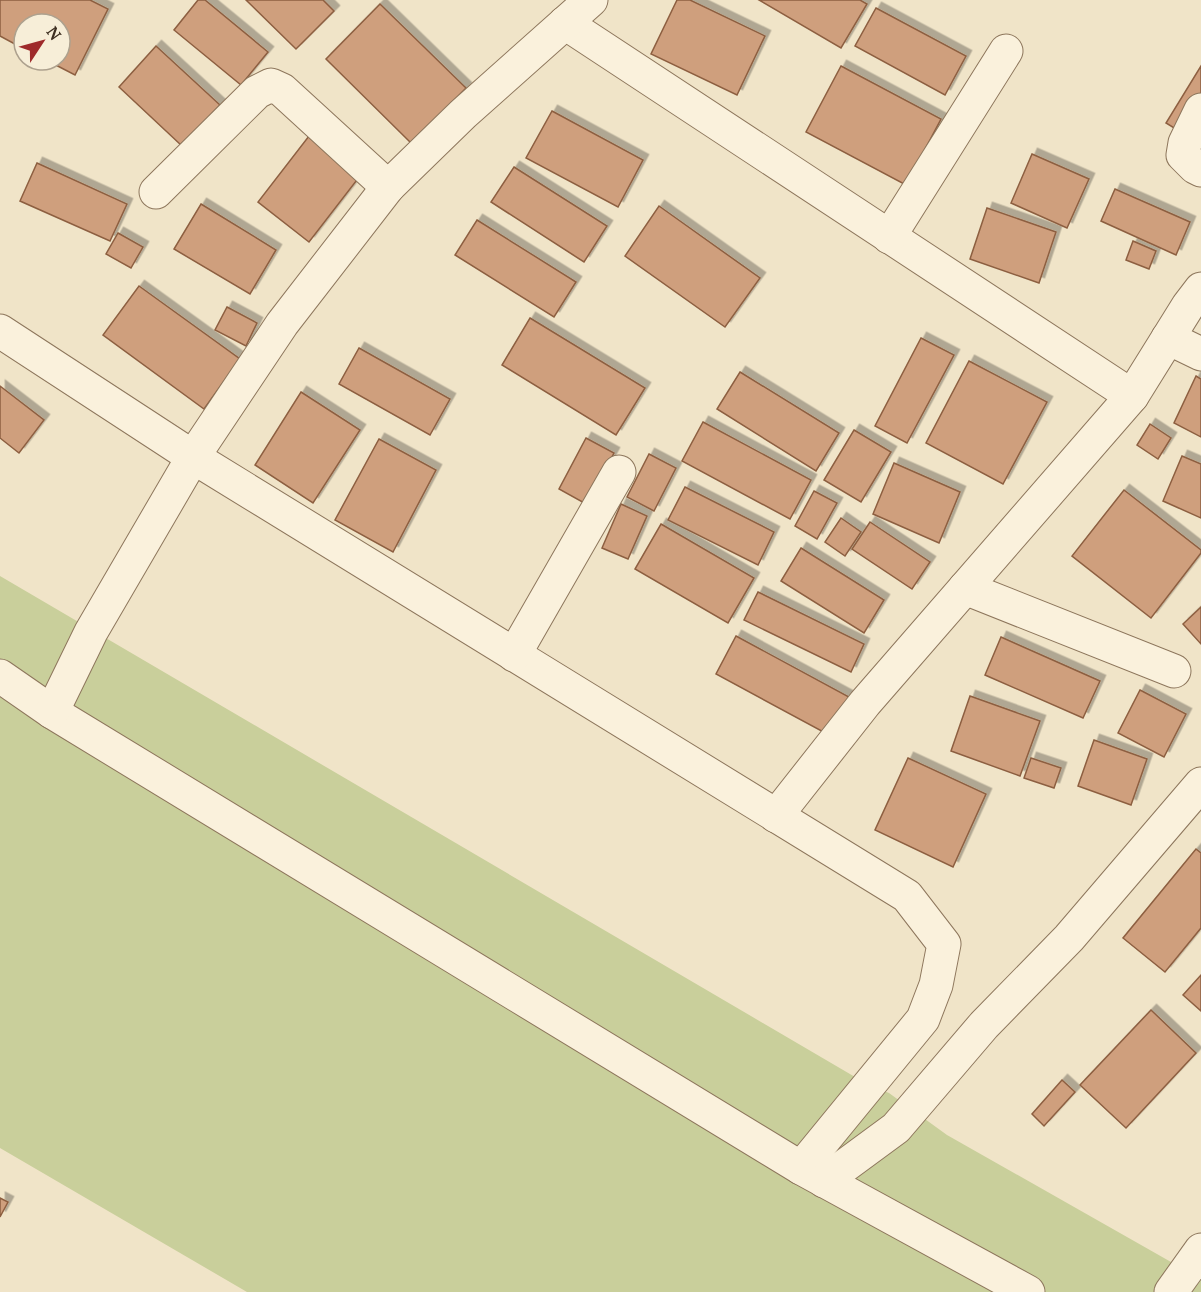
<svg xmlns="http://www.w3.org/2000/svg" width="1201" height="1292" viewBox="0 0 1201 1292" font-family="'PT Serif',serif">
  <defs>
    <filter id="shadow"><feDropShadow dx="5.5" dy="-5.5" stdDeviation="0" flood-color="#0004"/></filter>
  </defs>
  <rect width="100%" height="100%" fill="#f0e4c8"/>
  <!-- green -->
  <path fill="#c9cf9b" d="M0 576 867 1084 889 1093 947 1135 1201 1279V1292H247L0 1148Z"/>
  <!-- building -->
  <g fill="#cf9f7d" stroke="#8d5f41" stroke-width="1.5" filter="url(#shadow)">
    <path d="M0 0H90L108 9 75 75 46 60H60V24H24V49L0 36Z"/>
    <path d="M198 0H205L268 52 241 85 174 30Z"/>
    <path d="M246 0H323L334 11 296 49Z"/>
    <path d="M677 0H690L765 36 737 95 651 54Z"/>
    <path d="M759 0H860L867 4 841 48Z"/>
    <path d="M380 4 466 88 412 144 326 59Z"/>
    <path d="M876 8 966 56 945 95 855 46Z"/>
    <path d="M156 46 220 105 182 146 119 87Z"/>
    <path d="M841 66 941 119 906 185 806 132Z"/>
    <path d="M1201 66V96L1179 131 1166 123Z"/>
    <path d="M552 111 643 160 618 207 526 158Z"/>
    <path d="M309 136 360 176 309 242 258 202Z"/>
    <path d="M1032 154 1089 179 1067 228 1011 203Z"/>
    <path d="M37 163 127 204 110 241 20 201Z"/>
    <path d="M514 167 607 226 584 262 491 202Z"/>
    <path d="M1115 189 1190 222 1176 255 1101 221Z"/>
    <path d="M201 204 276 250 250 294 174 249Z"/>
    <path d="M659 206 760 278 725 327 625 256Z"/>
    <path d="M987 208 1056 232 1039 283 970 259Z"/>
    <path d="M477 220 576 282 554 317 455 255Z"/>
    <path d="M118 233 143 247 131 268 106 254Z"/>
    <path d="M1133 241 1156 251 1149 269 1126 260Z"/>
    <path d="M139 286 240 359 204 409 103 335Z"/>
    <path d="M227 307 257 323 246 346 215 330Z"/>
    <path d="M530 318 645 388 616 435 502 365Z"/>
    <path d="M921 338 954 355 907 443 875 426Z"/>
    <path d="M359 348 450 399 430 435 339 384Z"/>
    <path d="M969 361 1047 402 1003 484 926 443Z"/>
    <path d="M740 372 839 433 816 471 717 409Z"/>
    <path d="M1196 376 1201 379V437L1174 423Z"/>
    <path d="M0 386 44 420 19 453 0 438Z"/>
    <path d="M301 392 360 430 313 503 255 465Z"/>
    <path d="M703 422 811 480 790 519 682 461Z"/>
    <path d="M1150 424 1171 438 1158 459 1137 445Z"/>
    <path d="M854 430 891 452 861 502 824 480Z"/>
    <path d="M586 438 614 453 586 504 559 489Z"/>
    <path d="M379 439 436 470 393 552 335 520Z"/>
    <path d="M649 454 676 468 654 511 627 497Z"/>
    <path d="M1182 456 1201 464V518L1163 501Z"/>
    <path d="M894 463 960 492 939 543 873 514Z"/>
    <path d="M685 487 774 532 758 565 668 520Z"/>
    <path d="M1124 490 1201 550V553L1151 618 1072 556Z"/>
    <path d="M814 491 837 503 817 539 795 526Z"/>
    <path d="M621 504 647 516 628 559 602 548Z"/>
    <path d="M841 518 861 532 845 556 825 542Z"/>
    <path d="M870 522 930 562 912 589 852 549Z"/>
    <path d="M661 524 754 578 728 623 635 569Z"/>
    <path d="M801 548 884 600 864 633 781 581Z"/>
    <path d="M758 592 864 644 851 672 744 620Z"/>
    <path d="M1201 607V644L1183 624Z"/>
    <path d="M736 636 849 697 829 735 716 674Z"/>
    <path d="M1001 637 1100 681 1083 718 985 675Z"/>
    <path d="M1140 690 1186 714 1164 757 1118 733Z"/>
    <path d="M970 696 1040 721 1020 776 951 751Z"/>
    <path d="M1094 740 1147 759 1131 805 1078 786Z"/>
    <path d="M908 758 986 794 953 867 875 830Z"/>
    <path d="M1031 758 1061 768 1054 788 1024 778Z"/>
    <path d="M1196 849 1201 853V928L1165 972 1123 938Z"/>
    <path d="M1201 975V1011L1183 995Z"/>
    <path d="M1151 1010 1196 1053 1126 1128 1080 1085Z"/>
    <path d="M1062 1080 1075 1092 1044 1126 1032 1114Z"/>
    <path d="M0 1198 8 1202 0 1217Z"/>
  </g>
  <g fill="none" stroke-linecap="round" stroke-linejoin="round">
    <!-- minor casing -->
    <g stroke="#8d765c" stroke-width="35">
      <g id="minor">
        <path d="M565 23 1132 396"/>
        <path d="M1201 110 1185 143 1183 155 1195 167 1201 170"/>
        <path d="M156 192 257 92 271 85 282 90 388 187"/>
        <path d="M889 237 1006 51"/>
        <path d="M0 331 193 457 907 896 944 944 936 985 923 1019 801 1168"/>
        <path d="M1168 338 1201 354"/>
        <path d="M965 588 1174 671"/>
        <path d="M514 655 619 472"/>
        <path d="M0 676 52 712 801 1168 1028 1292"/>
        <path d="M52 712 91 632 193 457 282 324 388 187 463 114 591 0"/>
        <path d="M776 816 865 703 1132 396 1188 306 1201 289"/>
        <path d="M824 1181 896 1128 984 1025 1069 938 1201 784"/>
        <path d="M1171 1292 1201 1250"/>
      </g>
    </g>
    <!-- minor -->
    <use href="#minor" stroke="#faf1dc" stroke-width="33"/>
  </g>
  <!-- north arrow -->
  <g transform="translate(42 42) rotate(54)"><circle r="28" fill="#f7eed8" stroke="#ada18e" stroke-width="1.5"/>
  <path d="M0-4.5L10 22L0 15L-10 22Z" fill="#9e2a2b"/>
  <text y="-9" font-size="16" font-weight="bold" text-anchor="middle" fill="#3d2e20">N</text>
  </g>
</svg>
